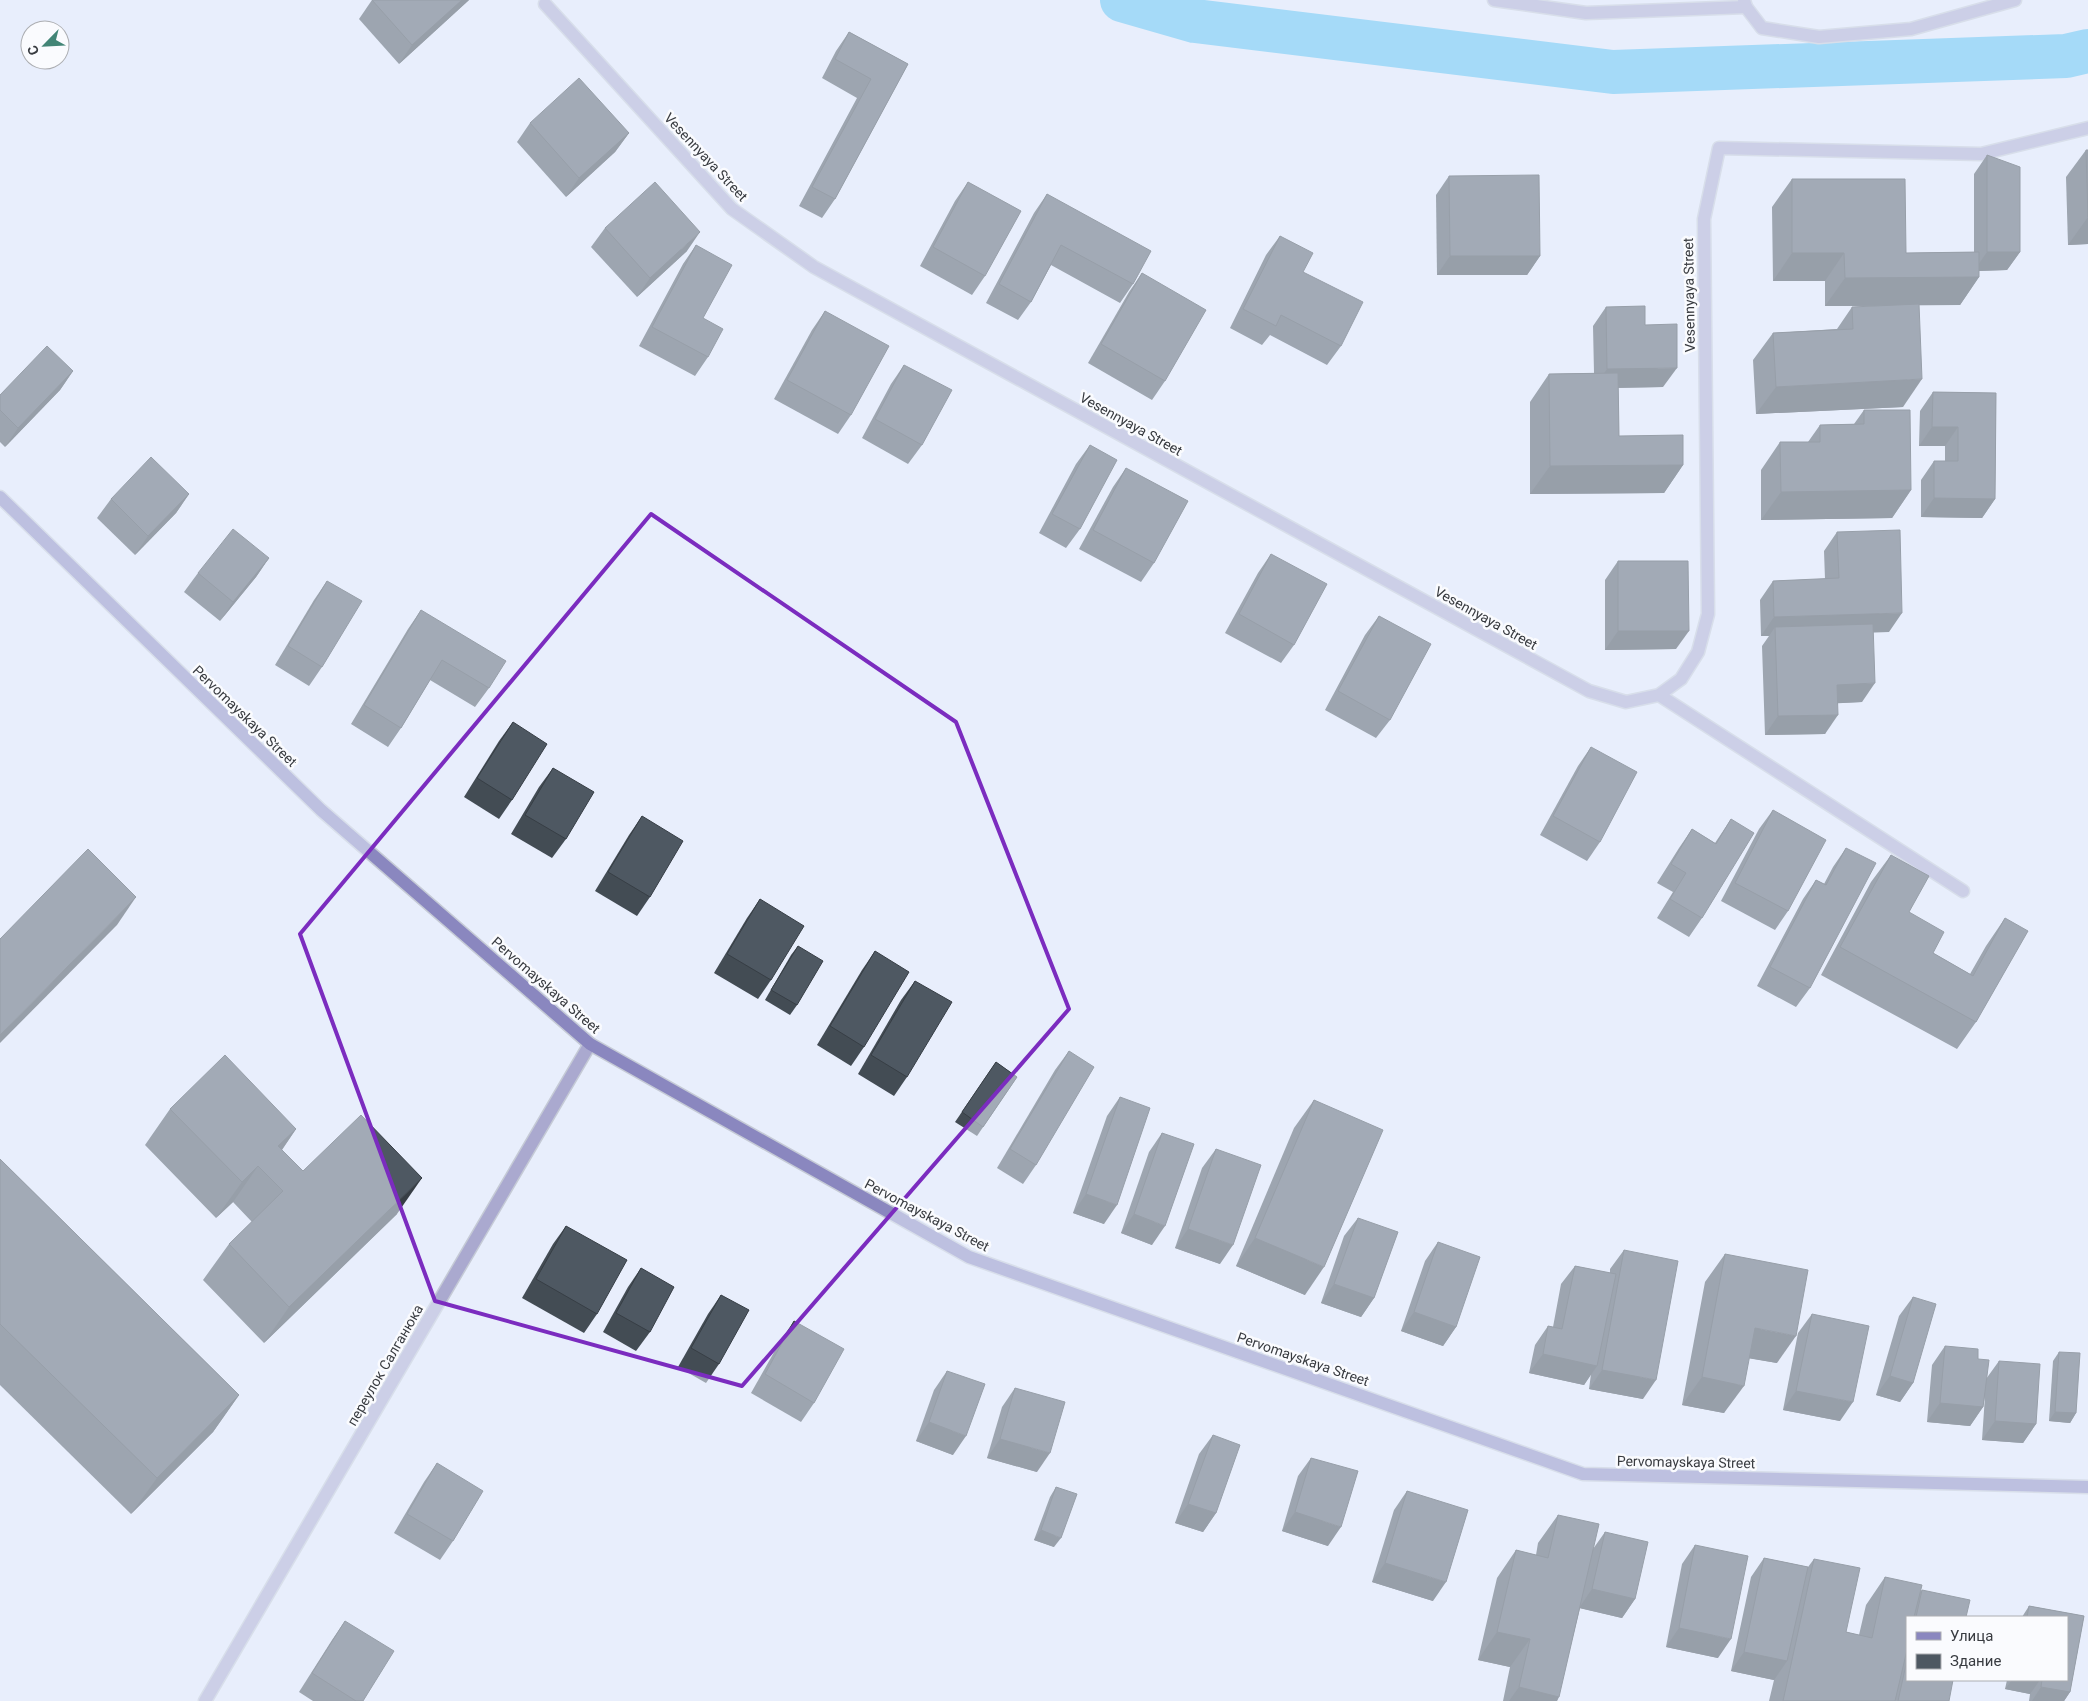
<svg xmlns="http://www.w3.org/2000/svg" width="2088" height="1701" viewBox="0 0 2088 1701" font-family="Roboto,sans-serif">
  <rect width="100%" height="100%" fill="#e8eefc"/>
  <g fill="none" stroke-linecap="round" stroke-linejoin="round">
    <!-- canal -->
    <path stroke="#55c1f3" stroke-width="44" d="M1122 0 1195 21 1613 72 2066 56 2088 51"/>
    <!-- service casing -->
    <g stroke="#c5cad6" stroke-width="15">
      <path id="service" d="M1659 695 1963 891"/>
    </g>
    <!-- minor casing -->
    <g stroke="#c5cad6" stroke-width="15">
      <g id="minor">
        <path d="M1494 0 1586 13 1746 7"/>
        <path d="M1744 0 1746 7 1762 28 1819 37 1911 29 2015 0"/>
        <path d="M545 4 732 209 814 267 1589 691 1626 702 1659 695 1681 679 1698 652 1708 614 1704 219 1719 148 1981 154 2088 128"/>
        <path d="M205 1701 590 1044"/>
      </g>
    </g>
    <!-- secondary casing -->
    <g stroke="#c5cad6" stroke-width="15">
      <path id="secondary" d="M0 497 321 810 590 1044 969 1257 1583 1474 2088 1487"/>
    </g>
    <!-- service -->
    <use href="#service" stroke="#aaa9cf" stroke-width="12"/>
    <!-- minor -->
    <use href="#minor" stroke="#aaa9cf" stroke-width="12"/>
    <!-- secondary -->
    <use href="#secondary" stroke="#8a87bf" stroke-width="12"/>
  </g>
  <!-- wall -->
  <g fill="#434c54">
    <path d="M372 0H469L399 64 359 19Z"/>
    <path d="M849 32 908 64 835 199 822 218 799 206 857 98 822 78 836 51Z"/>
    <path d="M530 123 629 133 615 152 566 197 517 142Z"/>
    <path d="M2086 150H2088V244L2068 245 2066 177Z"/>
    <path d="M1987 155 2020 252 2007 270 1979 271V277L1960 305H1919L1903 407 1756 414 1753 360 1773 333 1837 329 1852 307 1880 306H1825V281H1773L1772 207 1792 179 1906 253 1974 252V174Z"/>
    <path d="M1449 176 1540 256 1527 275H1437L1436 195Z"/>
    <path d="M968 182 985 276 972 295 920 266 955 201Z"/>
    <path d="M1047 194 1133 284 1120 303 1051 265 1031 302 1018 320 986 303 1034 213Z"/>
    <path d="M605 228 687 251 637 297 591 247Z"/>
    <path d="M1280 236 1303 272 1341 346 1327 365 1270 335 1262 345 1230 328 1266 255Z"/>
    <path d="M696 245 703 318 708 357 695 376 639 346 683 264Z"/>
    <path d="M1142 273 1165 381 1152 400 1088 363 1129 292Z"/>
    <path d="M1606 307 1645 325 1663 387 1618 388 1619 436 1683 465 1664 493 1530 494V402L1549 374 1594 373 1593 326Z"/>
    <path d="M825 311 851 415 838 434 774 399 812 330Z"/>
    <path d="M904 365 922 445 908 464 862 438 891 384Z"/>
    <path d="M73 371 60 390 5 447 0 442V395Z"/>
    <path d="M1933 392 1996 393 1995 499 1982 518 1921 517V480L1934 461H1945V446H1919L1920 411Z"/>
    <path d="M1864 410 1911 490 1892 518 1761 520V470L1780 442H1808L1820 425 1854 424Z"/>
    <path d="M1090 445 1080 529 1066 548 1039 533 1076 464Z"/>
    <path d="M1126 468 1154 563 1141 582 1079 549 1113 487Z"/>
    <path d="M189 494 176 513 135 555 97 518 111 499Z"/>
    <path d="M1837 532 1889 632H1873L1862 702 1838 703 1825 734 1765 735 1762 646 1769 636H1761L1760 600 1773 581 1825 579 1824 551Z"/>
    <path d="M1271 554 1294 645 1281 663 1225 633 1258 573Z"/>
    <path d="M269 558 256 577 220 621 184 592 198 573Z"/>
    <path d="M1618 561 1676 649 1605 650V580Z"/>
    <path d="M327 581 322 667 309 686 275 665 314 600Z"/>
    <path d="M421 610 489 688 475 707 430 680 401 728 388 747 351 724 408 629Z"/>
    <path d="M1379 616 1390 720 1376 738 1325 710 1365 635Z"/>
    <path d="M513 722 512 800 499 819 464 797 499 741Z"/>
    <path d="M1591 747 1600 842 1587 861 1540 835 1578 766Z"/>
    <path d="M553 768 566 839 552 858 511 834 539 787Z"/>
    <path d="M1773 810 1788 911 1775 930 1721 901 1759 829Z"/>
    <path d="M642 816 650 897 637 916 595 891 629 835Z"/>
    <path d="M1731 819 1702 918 1689 937 1657 918 1673 892 1657 883 1679 848 1692 829 1715 843Z"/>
    <path d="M1846 848 1810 988 1796 1007 1757 986 1803 899 1816 880 1824 884 1833 867Z"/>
    <path d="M1891 855 1909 912 1933 953 1970 974 1986 946 2005 918 1976 1022 1957 1049 1821 975 1871 882Z"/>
    <path d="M760 899 771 980 758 999 714 973 747 918Z"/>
    <path d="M798 946 797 1005 790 1015 765 1000 791 955Z"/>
    <path d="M875 951 864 1047 851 1066 817 1045 862 970Z"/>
    <path d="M915 981 907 1077 894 1096 858 1074 901 1000Z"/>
    <path d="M1069 1051 1036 1165 1023 1184 997 1168 1055 1070Z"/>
    <path d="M996 1062 1017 1077 977 1136 955 1122Z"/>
    <path d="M1120 1097 1104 1224 1073 1213 1107 1116Z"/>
    <path d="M1314 1100 1305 1295 1236 1266 1294 1128Z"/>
    <path d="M170 1109 296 1129 282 1150 303 1171 397 1214 264 1343 203 1280 229 1244 252 1222 233 1202 216 1218 145 1145Z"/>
    <path d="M1162 1133 1152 1245 1121 1233 1149 1152Z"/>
    <path d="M1216 1149 1220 1264 1175 1248 1202 1168Z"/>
    <path d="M0 1159 239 1395 213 1432 131 1514 0 1385Z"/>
    <path d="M1358 1218 1374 1298 1361 1317 1321 1303 1344 1236Z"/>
    <path d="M566 1226 597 1314 584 1333 522 1298 553 1244Z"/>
    <path d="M1438 1242 1456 1327 1443 1346 1401 1331 1425 1261Z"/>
    <path d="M1624 1250 1643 1399 1589 1389 1591 1374 1584 1385 1529 1373 1535 1345 1548 1326 1553 1327 1561 1284 1575 1266 1610 1273V1269Z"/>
    <path d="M1725 1254 1777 1363 1749 1358 1724 1413 1682 1405 1705 1282Z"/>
    <path d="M641 1268 650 1332 636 1351 603 1332 628 1287Z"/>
    <path d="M721 1295 719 1364 706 1383 678 1367 708 1314Z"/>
    <path d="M1913 1297V1383L1900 1402 1876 1395 1899 1316Z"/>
    <path d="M1812 1314 1840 1421 1783 1410 1798 1333Z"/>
    <path d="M794 1321 814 1403 801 1422 751 1393 781 1340Z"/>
    <path d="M1945 1346 1978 1359 1986 1379 1999 1361 2036 1424 2023 1443 1982 1440 1985 1396 1983 1407 1970 1426 1927 1422 1932 1365Z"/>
    <path d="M2059 1352 2076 1413 2070 1423 2049 1421 2053 1361Z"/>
    <path d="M947 1371 953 1455 916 1441 934 1390Z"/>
    <path d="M1015 1388 1037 1472 987 1458 1002 1407Z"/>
    <path d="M1213 1435 1216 1513 1203 1532 1175 1523 1199 1454Z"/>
    <path d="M1311 1458 1328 1546 1282 1531 1298 1476Z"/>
    <path d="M437 1463 453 1541 440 1560 394 1533 424 1482Z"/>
    <path d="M1056 1487 1054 1547 1034 1540 1050 1497Z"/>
    <path d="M1407 1491 1433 1601 1372 1582 1394 1510Z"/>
    <path d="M1558 1515 1593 1549 1605 1532 1635 1599 1622 1618 1580 1608 1557 1701H1503L1510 1667 1478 1660 1497 1578 1516 1550 1536 1555 1538 1543Z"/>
    <path d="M1695 1545 1718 1658 1666 1647 1682 1564Z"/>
    <path d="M1764 1558 1808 1567 1814 1559 1846 1632 1859 1635 1866 1605 1885 1577 1920 1592 1922 1590 1966 1617H1907V1680L1949 1701H1769L1774 1680 1731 1671 1751 1577Z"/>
    <path d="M2029 1606 2084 1616 2070 1692 2064 1701H2029L2030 1694 2005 1689 2007 1680H2067V1617H2022Z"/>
    <path d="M345 1621 363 1701H313L299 1692 332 1640Z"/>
  </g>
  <!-- shaded-wall -->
  <g fill="#373e45">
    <path d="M462 0H469L399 64 412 45Z"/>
    <path d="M629 133 615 152 566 197 579 178Z"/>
    <path d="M2088 217V244L2068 245Z"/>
    <path d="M700 232 687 251 637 297 650 278Z"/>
    <path d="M1987 252H2020L2007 270 1974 271Z"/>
    <path d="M1792 253H1844L1825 281H1773Z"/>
    <path d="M1450 256H1540L1527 275H1437Z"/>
    <path d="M1979 277 1960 305 1825 306 1845 278Z"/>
    <path d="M1677 368 1663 387 1594 388 1607 369Z"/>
    <path d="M73 371 60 390 5 447 18 428Z"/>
    <path d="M1922 379 1903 407 1756 414 1776 387Z"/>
    <path d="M1932 427H1958L1945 446H1919Z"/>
    <path d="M1683 465 1664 493 1530 494 1550 466Z"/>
    <path d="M1911 490 1892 518 1761 520 1781 492Z"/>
    <path d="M189 494 176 513 135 555 148 536Z"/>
    <path d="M1934 498 1995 499 1982 518 1921 517Z"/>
    <path d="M269 558 256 577 220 621 233 602Z"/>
    <path d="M1902 613 1889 632 1776 636 1775 627 1769 636H1761L1774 617Z"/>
    <path d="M1618 631H1689L1676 649 1605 650Z"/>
    <path d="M1875 683 1862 702 1824 704 1837 685Z"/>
    <path d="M1838 715 1825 734 1765 735 1778 716Z"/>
    <path d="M136 897 117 925 0 1043V1035Z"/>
    <path d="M296 1129 271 1165 278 1146Z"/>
    <path d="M258 1166 233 1202 216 1218 242 1182Z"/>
    <path d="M422 1178 397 1214 264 1343 289 1307Z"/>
    <path d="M1086 1194 1117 1205 1104 1224 1073 1213Z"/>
    <path d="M1134 1214 1165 1226 1152 1245 1121 1233Z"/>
    <path d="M1188 1229 1233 1245 1220 1264 1175 1248Z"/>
    <path d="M1255 1238 1324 1267 1305 1295 1236 1266Z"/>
    <path d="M1334 1284 1374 1298 1361 1317 1321 1303Z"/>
    <path d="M1414 1312 1456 1327 1443 1346 1401 1331Z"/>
    <path d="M1755 1328 1796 1336 1777 1363 1735 1356Z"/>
    <path d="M1543 1354 1597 1366 1584 1385 1529 1373Z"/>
    <path d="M1602 1370 1656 1380 1643 1399 1589 1389Z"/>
    <path d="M1890 1376 1913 1383 1900 1402 1876 1395Z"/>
    <path d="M1702 1377 1744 1386 1724 1413 1682 1405Z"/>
    <path d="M1796 1391 1853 1402 1840 1421 1783 1410Z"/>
    <path d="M239 1395 213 1432 131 1514 157 1478Z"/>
    <path d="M1940 1403 1983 1407 1970 1426 1927 1422Z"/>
    <path d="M2055 1412 2076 1413 2070 1423 2049 1421Z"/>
    <path d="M1995 1421 2036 1424 2023 1443 1982 1440Z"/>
    <path d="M929 1422 966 1436 953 1455 916 1441Z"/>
    <path d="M1000 1439 1050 1453 1037 1472 987 1458Z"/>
    <path d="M1188 1504 1216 1513 1203 1532 1175 1523Z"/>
    <path d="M1295 1512 1341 1527 1328 1546 1282 1531Z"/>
    <path d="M1041 1530 1061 1538 1054 1547 1034 1540Z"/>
    <path d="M1385 1563 1446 1582 1433 1601 1372 1582Z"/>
    <path d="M1592 1589 1635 1599 1622 1618 1579 1608Z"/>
    <path d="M1679 1628 1731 1639 1718 1658 1666 1647Z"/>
    <path d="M1497 1632 1530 1639 1510 1667 1478 1660Z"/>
    <path d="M1744 1652 1787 1661 1774 1680 1731 1671Z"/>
    <path d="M2012 1680H2040L2030 1694 2005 1689Z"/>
    <path d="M1519 1687 1559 1697 1557 1701H1509Z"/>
    <path d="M2041 1687 2070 1692 2064 1701H2032Z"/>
  </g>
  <!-- building -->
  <g fill="#4e5862" stroke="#373e45">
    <path d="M372 0H462L412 45Z"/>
    <path d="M849 32 908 64 835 199 812 187 871 79 835 59Z"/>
    <path d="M579 78 629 133 579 178 530 123Z"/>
    <path d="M2086 150H2088V217Z"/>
    <path d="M1987 155 2020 167V252H1987Z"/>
    <path d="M1539 175 1540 256H1450L1449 176Z"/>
    <path d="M1792 179H1905L1906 253 1979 252V277L1845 278 1844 253H1792Z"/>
    <path d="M655 182 700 232 650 278 605 228Z"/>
    <path d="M968 182 1021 211 985 276 933 247Z"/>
    <path d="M1047 194 1151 251 1133 284 1061 245 1031 302 999 284Z"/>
    <path d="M1280 236 1313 253 1303 272 1363 302 1341 346 1281 315 1276 326 1243 309Z"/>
    <path d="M696 245 732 265 703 318 723 329 708 357 652 327Z"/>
    <path d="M1142 273 1206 310 1165 381 1101 344Z"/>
    <path d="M1919 304 1922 379 1776 387 1773 333 1853 329 1852 307Z"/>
    <path d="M1645 306V325L1677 324V368L1607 369 1606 307Z"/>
    <path d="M825 311 889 346 851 415 787 380Z"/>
    <path d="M47 346 73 371 18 428 0 410V395Z"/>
    <path d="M904 365 952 390 922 445 875 419Z"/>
    <path d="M1618 373 1619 436 1683 435V465L1550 466 1549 374Z"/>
    <path d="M1933 392 1996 393 1995 499 1934 498V461H1958V427H1932Z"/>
    <path d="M1864 410H1910L1911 490 1781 492 1780 442H1820V425L1864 424Z"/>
    <path d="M1090 445 1117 460 1080 529 1052 514Z"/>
    <path d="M151 457 189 494 148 536 111 499Z"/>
    <path d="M1126 468 1188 501 1154 563 1093 530Z"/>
    <path d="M233 529 269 558 233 602 198 573Z"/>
    <path d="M1900 530 1902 613 1774 617 1773 581 1839 578 1837 532Z"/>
    <path d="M1271 554 1327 584 1294 645 1239 614Z"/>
    <path d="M1618 561H1688L1689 631H1618Z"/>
    <path d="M327 581 362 601 322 667 288 646Z"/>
    <path d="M421 610 506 661 489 688 442 660 401 728 364 705Z"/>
    <path d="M1379 616 1431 644 1390 720 1338 691Z"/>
    <path d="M1873 624 1875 683 1837 685 1838 715 1778 716 1775 627Z"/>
    <path d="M513 722 547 744 512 800 477 778Z"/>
    <path d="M1591 747 1637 772 1600 842 1553 816Z"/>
    <path d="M553 768 594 792 566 839 525 815Z"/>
    <path d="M1773 810 1826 840 1788 911 1735 883Z"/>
    <path d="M642 816 683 841 650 897 608 872Z"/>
    <path d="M1731 819 1754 833 1702 918 1670 899 1686 873 1671 864 1692 829 1716 844Z"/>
    <path d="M1846 848 1876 863 1810 988 1770 967 1816 880 1826 885Z"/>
    <path d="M88 849 136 897 0 1035V939Z"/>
    <path d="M1891 855 1929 876 1909 912 1944 932 1933 953 1973 976 2005 918 2028 931 1976 1022 1840 947Z"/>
    <path d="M760 899 804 926 771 980 727 954Z"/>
    <path d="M798 946 823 961 797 1005 771 990Z"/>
    <path d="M875 951 909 972 864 1047 830 1026Z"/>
    <path d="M915 981 952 1002 907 1077 871 1055Z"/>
    <path d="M1069 1051 1094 1067 1036 1165 1010 1149Z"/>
    <path d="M225 1055 296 1129 278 1146 303 1171 361 1115 422 1178 289 1307 229 1244 283 1191 258 1166 242 1182 170 1109Z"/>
    <path d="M996 1062 1017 1077 983 1127 962 1112Z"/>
    <path d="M1120 1097 1150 1108 1117 1205 1086 1194Z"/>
    <path d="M1314 1100 1383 1130 1324 1267 1255 1238Z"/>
    <path d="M1162 1133 1194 1144 1165 1226 1134 1214Z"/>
    <path d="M1216 1149 1261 1165 1233 1245 1188 1229Z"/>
    <path d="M0 1159 239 1395 157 1478 0 1324Z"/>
    <path d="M1358 1218 1398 1232 1374 1298 1334 1284Z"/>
    <path d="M566 1226 627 1260 597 1314 536 1279Z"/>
    <path d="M1438 1242 1480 1257 1456 1327 1414 1312Z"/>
    <path d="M1624 1250 1678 1261 1656 1380 1602 1370Z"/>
    <path d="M1725 1254 1808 1270 1796 1336 1755 1328 1744 1386 1702 1377Z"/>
    <path d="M1575 1266 1616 1274 1597 1366 1543 1354 1548 1326 1562 1329Z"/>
    <path d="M641 1268 674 1287 650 1332 616 1313Z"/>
    <path d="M721 1295 749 1310 719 1364 691 1348Z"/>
    <path d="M1913 1297 1936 1304 1913 1383 1890 1376Z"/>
    <path d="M1812 1314 1869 1326 1853 1402 1796 1391Z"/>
    <path d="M794 1321 844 1349 814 1403 765 1374Z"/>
    <path d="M1945 1346 1978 1349V1359L1989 1360 1983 1407 1940 1403Z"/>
    <path d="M2059 1352 2080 1353 2076 1413 2055 1412Z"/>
    <path d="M1999 1361 2040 1364 2036 1424 1995 1421Z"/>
    <path d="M947 1371 985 1384 966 1436 929 1422Z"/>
    <path d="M1015 1388 1065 1402 1050 1453 1000 1439Z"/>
    <path d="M1213 1435 1240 1445 1216 1513 1188 1504Z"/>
    <path d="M1311 1458 1358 1471 1341 1527 1295 1512Z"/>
    <path d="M437 1463 483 1491 453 1541 407 1514Z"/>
    <path d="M1056 1487 1077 1494 1061 1538 1041 1530Z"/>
    <path d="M1407 1491 1468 1510 1446 1582 1385 1563Z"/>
    <path d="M1558 1515 1599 1524 1559 1697 1519 1687 1530 1639 1497 1632 1516 1550 1548 1558Z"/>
    <path d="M1605 1532 1648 1542 1635 1599 1592 1589Z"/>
    <path d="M1695 1545 1748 1556 1731 1639 1679 1628Z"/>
    <path d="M1764 1558 1808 1567 1787 1661 1744 1652Z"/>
    <path d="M1814 1559 1860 1568 1846 1632 1872 1638 1885 1577 1922 1585 1914 1617H1907V1650L1895 1701H1783Z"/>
    <path d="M1922 1590 1970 1600 1966 1617H1916Z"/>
    <path d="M2029 1606 2084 1616 2070 1692 2041 1687 2042 1680H2067V1617H2027Z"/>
    <path d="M345 1621 394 1651 363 1701H356L312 1673Z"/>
    <path d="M1907 1660V1680H1953L1949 1701H1898Z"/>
  </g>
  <!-- marked area -->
  <path d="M0 0H2088V1701H0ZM651 514 956 722 1069 1009 742 1386 435 1301 300 934Z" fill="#e8eefc" fill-opacity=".55" fill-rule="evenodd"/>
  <path fill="none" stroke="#7b2cbf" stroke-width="4" stroke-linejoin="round" d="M651 514 956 722 1069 1009 742 1386 435 1301 300 934Z"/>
  <g text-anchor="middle" stroke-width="5" stroke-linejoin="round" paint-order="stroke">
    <!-- street labels -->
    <g font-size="14" fill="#383b40" stroke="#fafbfe">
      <text transform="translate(706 157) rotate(47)" y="5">Vesennyaya Street</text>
      <text transform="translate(1689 295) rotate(-91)" y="5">Vesennyaya Street</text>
      <text transform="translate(1131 424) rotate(29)" y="5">Vesennyaya Street</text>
      <text transform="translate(1486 618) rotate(29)" y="5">Vesennyaya Street</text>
      <text transform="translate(245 716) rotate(44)" y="5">Pervomayskaya Street</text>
      <text transform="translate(546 985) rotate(41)" y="5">Pervomayskaya Street</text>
      <text transform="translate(927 1215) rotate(28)" y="5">Pervomayskaya Street</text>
      <text transform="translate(1303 1359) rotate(19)" y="5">Pervomayskaya Street</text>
      <text transform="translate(385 1365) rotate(-60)" y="5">переулок Салганюка</text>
      <text transform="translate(1686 1462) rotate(1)" y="5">Pervomayskaya Street</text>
    </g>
  </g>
  <!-- legend -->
  <rect x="1906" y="1616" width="162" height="65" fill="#fafbfe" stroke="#acaeb2"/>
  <rect x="1916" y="1632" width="25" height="8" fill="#8a87bf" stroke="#acaeb2"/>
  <text x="1950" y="1641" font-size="15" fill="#383b40">Улица</text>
  <rect x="1916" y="1654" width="25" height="15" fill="#4e5862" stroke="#acaeb2"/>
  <text x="1950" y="1666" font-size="15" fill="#383b40">Здание</text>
  <!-- north arrow -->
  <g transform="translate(45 45) rotate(246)"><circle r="24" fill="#fafbfe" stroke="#acaeb2"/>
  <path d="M0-4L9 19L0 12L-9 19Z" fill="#428576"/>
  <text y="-8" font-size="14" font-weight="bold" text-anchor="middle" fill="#383b40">С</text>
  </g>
</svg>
